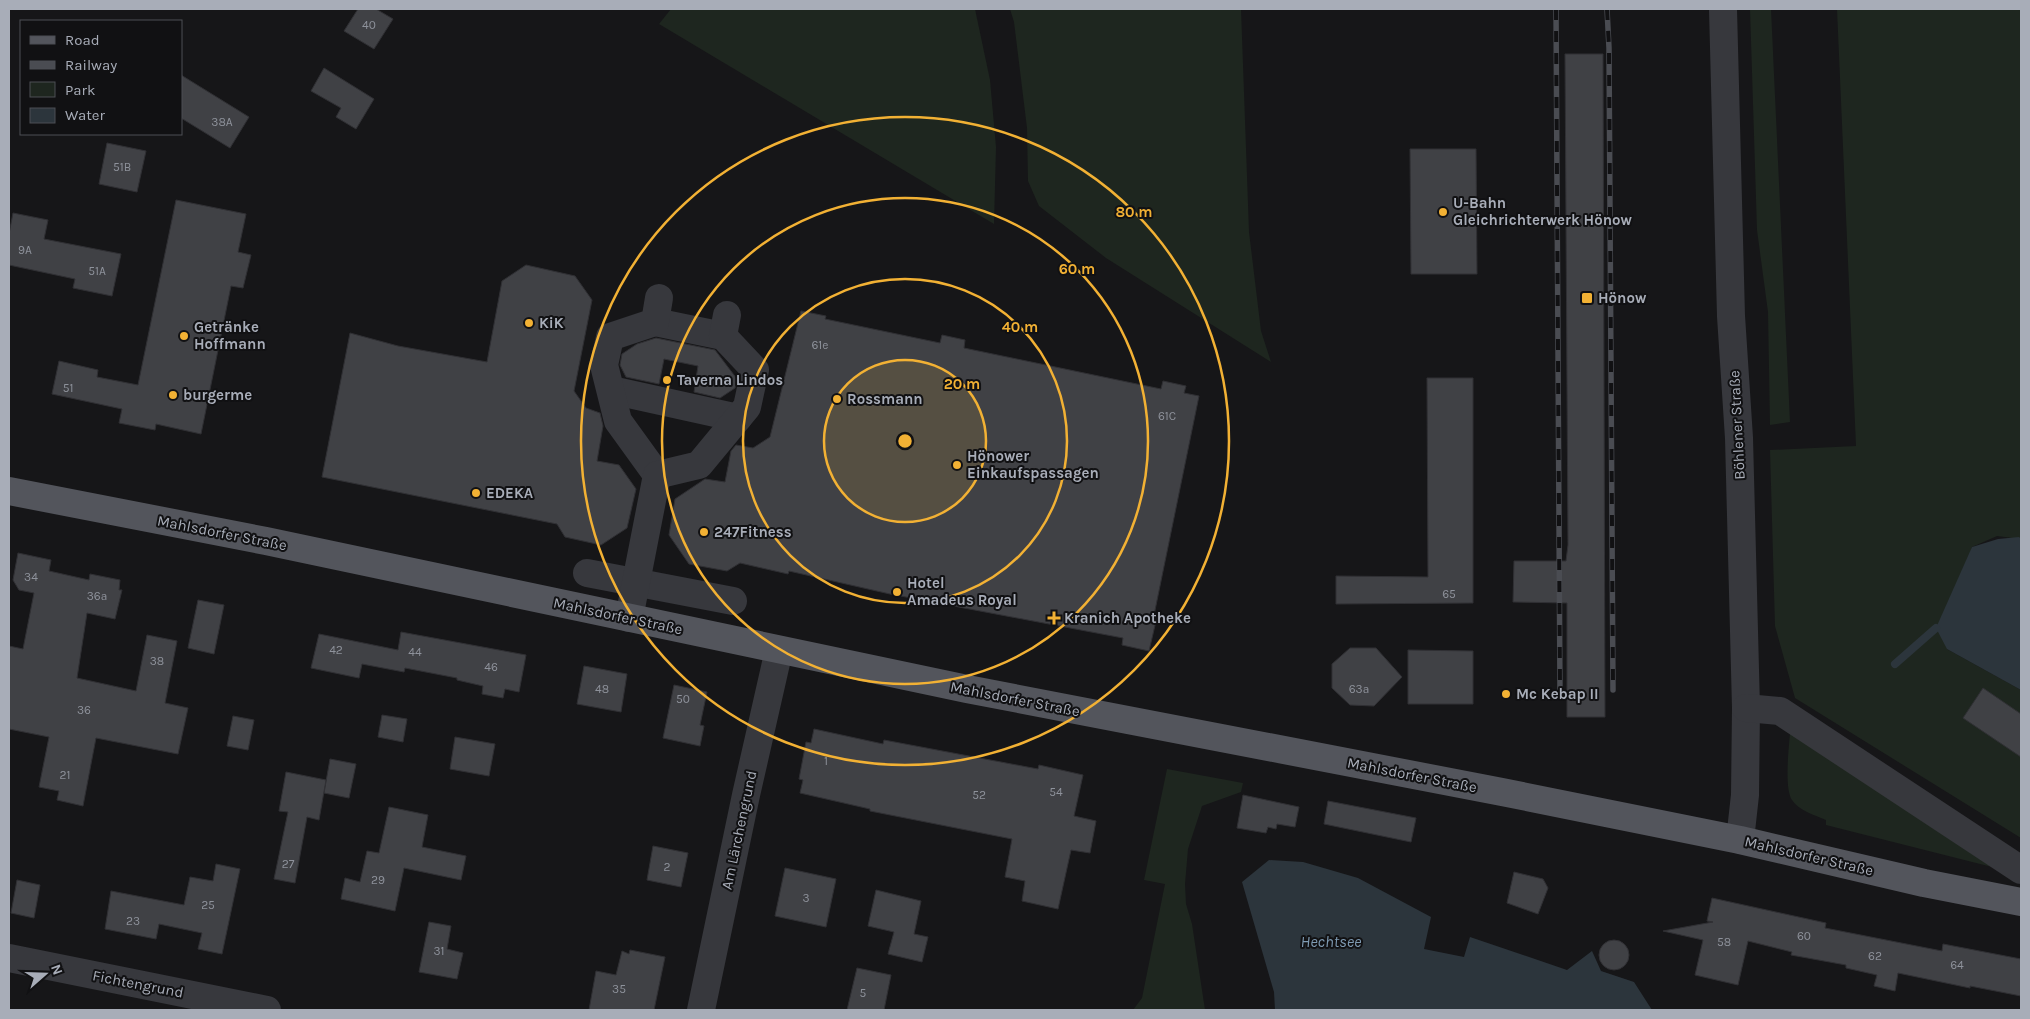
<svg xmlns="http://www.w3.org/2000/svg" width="2030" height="1019" viewBox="0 0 2030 1019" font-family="Karla,sans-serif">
  <rect width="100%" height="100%" fill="#161618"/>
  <!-- green -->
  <g fill="#1e261f">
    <path d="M671 9H975L990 80 996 147 994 224 659 24Z"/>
    <path d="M1010 9H1241L1249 232 1261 331 1271 362 1106 258 1039 206 1028 181 1027 128 1014 22Z"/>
    <path d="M1750 9H1771L1790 422 1770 425 1768 312 1757 230Z"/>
    <path d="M1837 9H2021V539L1997 536 1972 547 1947 649 2021 690V838L1795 698 1775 626 1770 450 1856 446Z"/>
    <path d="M1790 733 1992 867 1826 825V820C1815 815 1799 811 1792 800 1784 788 1789 747 1790 733Z"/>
    <path d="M1167 769 1243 783 1241 792 1202 806 1188 849 1185 884 1186 904 1192 924 1205 1010H1133L1142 998 1165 884 1144 880Z"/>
  </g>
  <!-- water -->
  <g fill="#2c353c">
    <path d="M2019 537 2021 539V690L1947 649 1936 628 1972 547 1998 539Z"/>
    <path d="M1269 860 1303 862 1358 878 1431 917 1424 949 1464 957 1470 937 1567 970 1592 951 1601 971 1634 982 1652 1010H1275L1274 992 1242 882Z"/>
  </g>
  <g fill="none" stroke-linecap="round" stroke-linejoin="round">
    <!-- stream -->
    <path stroke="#2c353c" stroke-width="8" d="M1895 664 1936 628"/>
  </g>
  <!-- building -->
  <g fill="#404145" stroke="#303034">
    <path d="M358 9H376L393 19 374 49 344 31Z"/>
    <path d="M1565 54H1603L1605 717H1567V603L1513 602 1514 561H1566L1568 545Z"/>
    <path d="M324 68 374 99 356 129 336 117 341 108 311 91Z"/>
    <path d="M181 75 249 117 230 148 181 118Z"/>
    <path d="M107 143 146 151 137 192 99 184Z"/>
    <path d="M1410 149H1476L1477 274H1411Z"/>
    <path d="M176 200 246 214 238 252 251 255 243 288 231 286 201 434 156 424 155 430 119 423 122 409 52 394 59 361 98 370 97 377 138 385Z"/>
    <path d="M13 213 48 220 44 239 121 254 112 296 73 288 75 279 9 265V234Z"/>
    <path d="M526 265 575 276 592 300 574 391 586 408 600 413 603 426 597 461 619 465 636 489 627 528 601 545 565 537 557 524 322 477 350 333 398 346 487 362 502 281Z"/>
    <path d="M801 311 826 316 825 319 940 343 942 335 965 340 964 348 1161 389 1163 381 1186 386 1184 393 1199 396 1153 620 1156 621 1149 651 1122 645 1123 638 890 594 789 571 788 574 740 563 727 571 689 564 669 535 675 499 705 479 725 482 731 451 736 445 753 448 770 437Z"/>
    <path d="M656 338 715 350 737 379 735 388 720 398 694 392 698 366 664 359 659 384 626 377 620 365 622 354 637 344Z"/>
    <path d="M1427 378H1473V603L1336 604V576L1428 577Z"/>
    <path d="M18 553 51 560 49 571 89 580 90 574 120 580 119 590H122L115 619 87 613 77 678 136 691 147 635 177 641 165 703 188 708 178 754 96 738 83 806 57 800 59 791 39 787 49 737 9 729V646L23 649 34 593 19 590 13 580Z"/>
    <path d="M198 600 224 605 214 654 188 648Z"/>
    <path d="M401 632 526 655 519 692 505 689 503 698 482 694 483 686 457 680V678L405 668 404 672 362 664 359 678 311 668 319 634 398 650Z"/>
    <path d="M1350 648H1376L1402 677 1374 706 1350 705 1332 688V664Z"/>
    <path d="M1408 650 1473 651V704H1408Z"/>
    <path d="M584 666 627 674 621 712 577 704Z"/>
    <path d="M674 685 707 692 700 725 704 726 700 746 663 738Z"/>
    <path d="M1983 688 2021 714V757L1963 718Z"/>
    <path d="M382 715 407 719 403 742 378 737Z"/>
    <path d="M233 716 254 720 248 750 227 746Z"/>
    <path d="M814 729 883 744 884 740 1038 769 1039 765 1083 775 1074 816 1096 821 1090 853 1071 850 1058 909 1022 901 1025 881 1005 877 1012 839 870 811V809L800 793 803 780 799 779 806 742 811 743Z"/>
    <path d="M455 737 495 744 489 776 450 769Z"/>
    <path d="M330 759 356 764 349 798 324 793Z"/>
    <path d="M286 772 326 780 319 820 307 817 295 883 274 879 288 812 279 811Z"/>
    <path d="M1243 795 1299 807 1295 827 1277 824 1276 829 1268 827 1266 833 1237 828Z"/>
    <path d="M1328 801 1416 818 1411 842 1324 824Z"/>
    <path d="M389 807 428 815 422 847 466 856 461 880 404 868 395 911 341 899 345 878 360 882 367 851 379 853Z"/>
    <path d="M653 846 688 853 681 887 647 880Z"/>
    <path d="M216 864 240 869 222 954 198 949 202 933 159 924 156 939 105 929 111 891 184 905 190 877 213 881Z"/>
    <path d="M785 868 836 879 826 927 775 916Z"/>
    <path d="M1514 872 1543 879 1548 888 1538 914 1507 903Z"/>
    <path d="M17 880 40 885 34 918 11 913Z"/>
    <path d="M876 890 921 901 914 934 928 937 922 962 888 954 894 932 868 926Z"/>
    <path d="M1712 898 1826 923 1825 928 1942 951 1943 944 2021 959V996L1970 986V988L1898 973 1895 991 1874 986 1877 975 1846 968V965L1791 955 1792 952 1748 941 1738 985 1695 975 1703 940 1663 931 1713 922 1707 921Z"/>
    <path d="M429 922 451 926 447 949 463 953 457 979 419 972Z"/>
    <circle cx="1614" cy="955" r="15"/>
    <path d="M630 950 665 957 654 1010H589L596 971 616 975 622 951 629 954Z"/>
    <path d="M857 968 891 975 884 1010H847Z"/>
  </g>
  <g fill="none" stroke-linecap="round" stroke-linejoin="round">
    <!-- minor -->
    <g stroke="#37383d" stroke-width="28">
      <path d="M1723 9 1731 316 1739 438 1746 708 1745 795 1740 840"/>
      <path d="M655 322 723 336"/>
      <path d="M611 390 738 418"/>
      <path d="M657 475 618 421 604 365 610 337 655 322 659 298"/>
      <path d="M587 573 733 601"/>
      <path d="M629 618 657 475 699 465 747 407 755 370 723 336 727 315"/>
      <path d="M1746 708 1780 711 2021 870"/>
      <path d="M9 958 267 1010"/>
      <path d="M701 1010 746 795 779 650"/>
    </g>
    <!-- major -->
    <path stroke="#53555c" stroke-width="28" d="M9 491 266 541 967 689 1502 792 1740 840 1924 883 2021 902"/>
    <!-- rail casing -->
    <g stroke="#4a4c52" stroke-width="5.5">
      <g id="rail">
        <path d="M1556 9 1560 694"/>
        <path d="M1607 9 1609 48 1613 690"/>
      </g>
    </g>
    <!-- rail -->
    <use href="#rail" stroke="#111113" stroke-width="4" stroke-dasharray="11" stroke-linecap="butt"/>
  </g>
  <!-- distance rings -->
  <circle cx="905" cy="441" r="81" fill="#f2b134" fill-opacity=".12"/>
  <g fill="none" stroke="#f2b134" stroke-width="2.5">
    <circle cx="905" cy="441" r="81"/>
    <circle cx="905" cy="441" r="162"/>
    <circle cx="905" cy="441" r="243"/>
    <circle cx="905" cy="441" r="324"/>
  </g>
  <!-- markers -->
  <g fill="#f2b134" stroke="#111113" stroke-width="2">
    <circle cx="1443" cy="212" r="5"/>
    <rect x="1581" y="292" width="12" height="12" rx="2.5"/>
    <circle cx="529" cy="323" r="5"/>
    <circle cx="184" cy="336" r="5"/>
    <circle cx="667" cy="380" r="5"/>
    <circle cx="173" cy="395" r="5"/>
    <circle cx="837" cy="399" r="5"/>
    <circle cx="957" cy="465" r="5"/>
    <circle cx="476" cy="493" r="5"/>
    <circle cx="704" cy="532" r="5"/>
    <circle cx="897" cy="592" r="5"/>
    <path d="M1051.5 610.5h5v5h5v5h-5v5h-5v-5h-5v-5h5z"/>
    <circle cx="1506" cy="694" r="5"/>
  </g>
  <g text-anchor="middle" stroke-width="4" stroke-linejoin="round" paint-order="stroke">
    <!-- number labels -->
    <g font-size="12" fill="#8e929b">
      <text x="369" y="29">40</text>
      <text x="222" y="126">38A</text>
      <text x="122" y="171">51B</text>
      <text x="25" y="254">9A</text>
      <text x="97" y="275">51A</text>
      <text x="820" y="349">61e</text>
      <text x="68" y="392">51</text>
      <text x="1167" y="420">61C</text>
      <text x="31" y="581">34</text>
      <text x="1449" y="598">65</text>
      <text x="97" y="600">36a</text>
      <text x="336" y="654">42</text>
      <text x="415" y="656">44</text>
      <text x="157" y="665">38</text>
      <text x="491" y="671">46</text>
      <text x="602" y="693">48</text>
      <text x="1359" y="693">63a</text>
      <text x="683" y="703">50</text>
      <text x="84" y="714">36</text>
      <text x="826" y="765">1</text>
      <text x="65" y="779">21</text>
      <text x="1056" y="796">54</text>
      <text x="979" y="799">52</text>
      <text x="288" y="868">27</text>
      <text x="667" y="871">2</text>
      <text x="378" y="884">29</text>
      <text x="806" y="902">3</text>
      <text x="208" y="909">25</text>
      <text x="133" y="925">23</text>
      <text x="1804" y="940">60</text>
      <text x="1724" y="946">58</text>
      <text x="439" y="955">31</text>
      <text x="1875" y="960">62</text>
      <text x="1957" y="969">64</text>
      <text x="619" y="993">35</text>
      <text x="863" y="997">5</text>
    </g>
    <!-- poi labels -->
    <g font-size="15" font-weight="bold" fill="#a8adb8" stroke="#111113" text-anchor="start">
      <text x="1453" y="208">U-Bahn<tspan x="1453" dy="17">Gleichrichterwerk Hönow</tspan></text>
      <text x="1598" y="303">Hönow</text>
      <text x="539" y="328">KiK</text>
      <text x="194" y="332">Getränke<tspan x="194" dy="17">Hoffmann</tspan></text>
      <text x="677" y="385">Taverna Lindos</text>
      <text x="183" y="400">burgerme</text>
      <text x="847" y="404">Rossmann</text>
      <text x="967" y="461">Hönower<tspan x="967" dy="17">Einkaufspassagen</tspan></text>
      <text x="486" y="498">EDEKA</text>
      <text x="714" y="537">247Fitness</text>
      <text x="907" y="588">Hotel<tspan x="907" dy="17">Amadeus Royal</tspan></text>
      <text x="1064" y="623">Kranich Apotheke</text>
      <text x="1516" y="699">Mc Kebap II</text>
    </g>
    <!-- street labels -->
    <g font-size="15" fill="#a8adb8" stroke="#111113">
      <text transform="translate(1737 425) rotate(-93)" y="5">Böhlener Straße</text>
      <text transform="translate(222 533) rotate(11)" y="5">Mahlsdorfer Straße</text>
      <text transform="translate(618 616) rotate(12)" y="5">Mahlsdorfer Straße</text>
      <text transform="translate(1015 699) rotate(11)" y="5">Mahlsdorfer Straße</text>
      <text transform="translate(1412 775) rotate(11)" y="5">Mahlsdorfer Straße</text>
      <text transform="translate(739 830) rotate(-78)" y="5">Am Lärchengrund</text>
      <text transform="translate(1809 856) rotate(13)" y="5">Mahlsdorfer Straße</text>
      <text transform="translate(138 984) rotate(11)" y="5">Fichtengrund</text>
    </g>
    <!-- water labels -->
    <g font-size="16" font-style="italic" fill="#7f9bb3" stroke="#111113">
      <text x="1331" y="947">Hechtsee</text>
    </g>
  </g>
  <circle cx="905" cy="441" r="8" fill="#f2b134" stroke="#111113" stroke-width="2.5"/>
  <g font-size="15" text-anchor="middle" font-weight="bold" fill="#f2b134" stroke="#111113" stroke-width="4" stroke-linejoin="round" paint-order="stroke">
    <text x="1134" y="217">80 m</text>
    <text x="1077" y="274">60 m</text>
    <text x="1020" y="332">40 m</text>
    <text x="962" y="389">20 m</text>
  </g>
  <!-- border -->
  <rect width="2030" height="1019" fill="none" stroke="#a8adb8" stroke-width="20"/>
  <!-- legend -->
  <rect x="20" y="20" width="162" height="115" fill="#111113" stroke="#4d4f55"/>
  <rect x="30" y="36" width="25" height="8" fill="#53555c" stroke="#4d4f55"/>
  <text x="65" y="45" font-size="15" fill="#a8adb8">Road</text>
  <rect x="30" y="61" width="25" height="8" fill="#4a4c52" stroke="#4d4f55"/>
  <text x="65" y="70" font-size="15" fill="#a8adb8">Railway</text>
  <rect x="30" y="82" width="25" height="15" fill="#1e261f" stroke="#4d4f55"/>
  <text x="65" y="95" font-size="15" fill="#a8adb8">Park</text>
  <rect x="30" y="108" width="25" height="15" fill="#2c353c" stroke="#4d4f55"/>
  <text x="65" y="120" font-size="15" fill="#a8adb8">Water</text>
  <!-- north arrow -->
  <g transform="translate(45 974) rotate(70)" stroke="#111113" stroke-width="4" paint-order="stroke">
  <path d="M0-4L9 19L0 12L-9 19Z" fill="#a8adb8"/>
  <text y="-8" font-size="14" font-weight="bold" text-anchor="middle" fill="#a8adb8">N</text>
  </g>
</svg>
